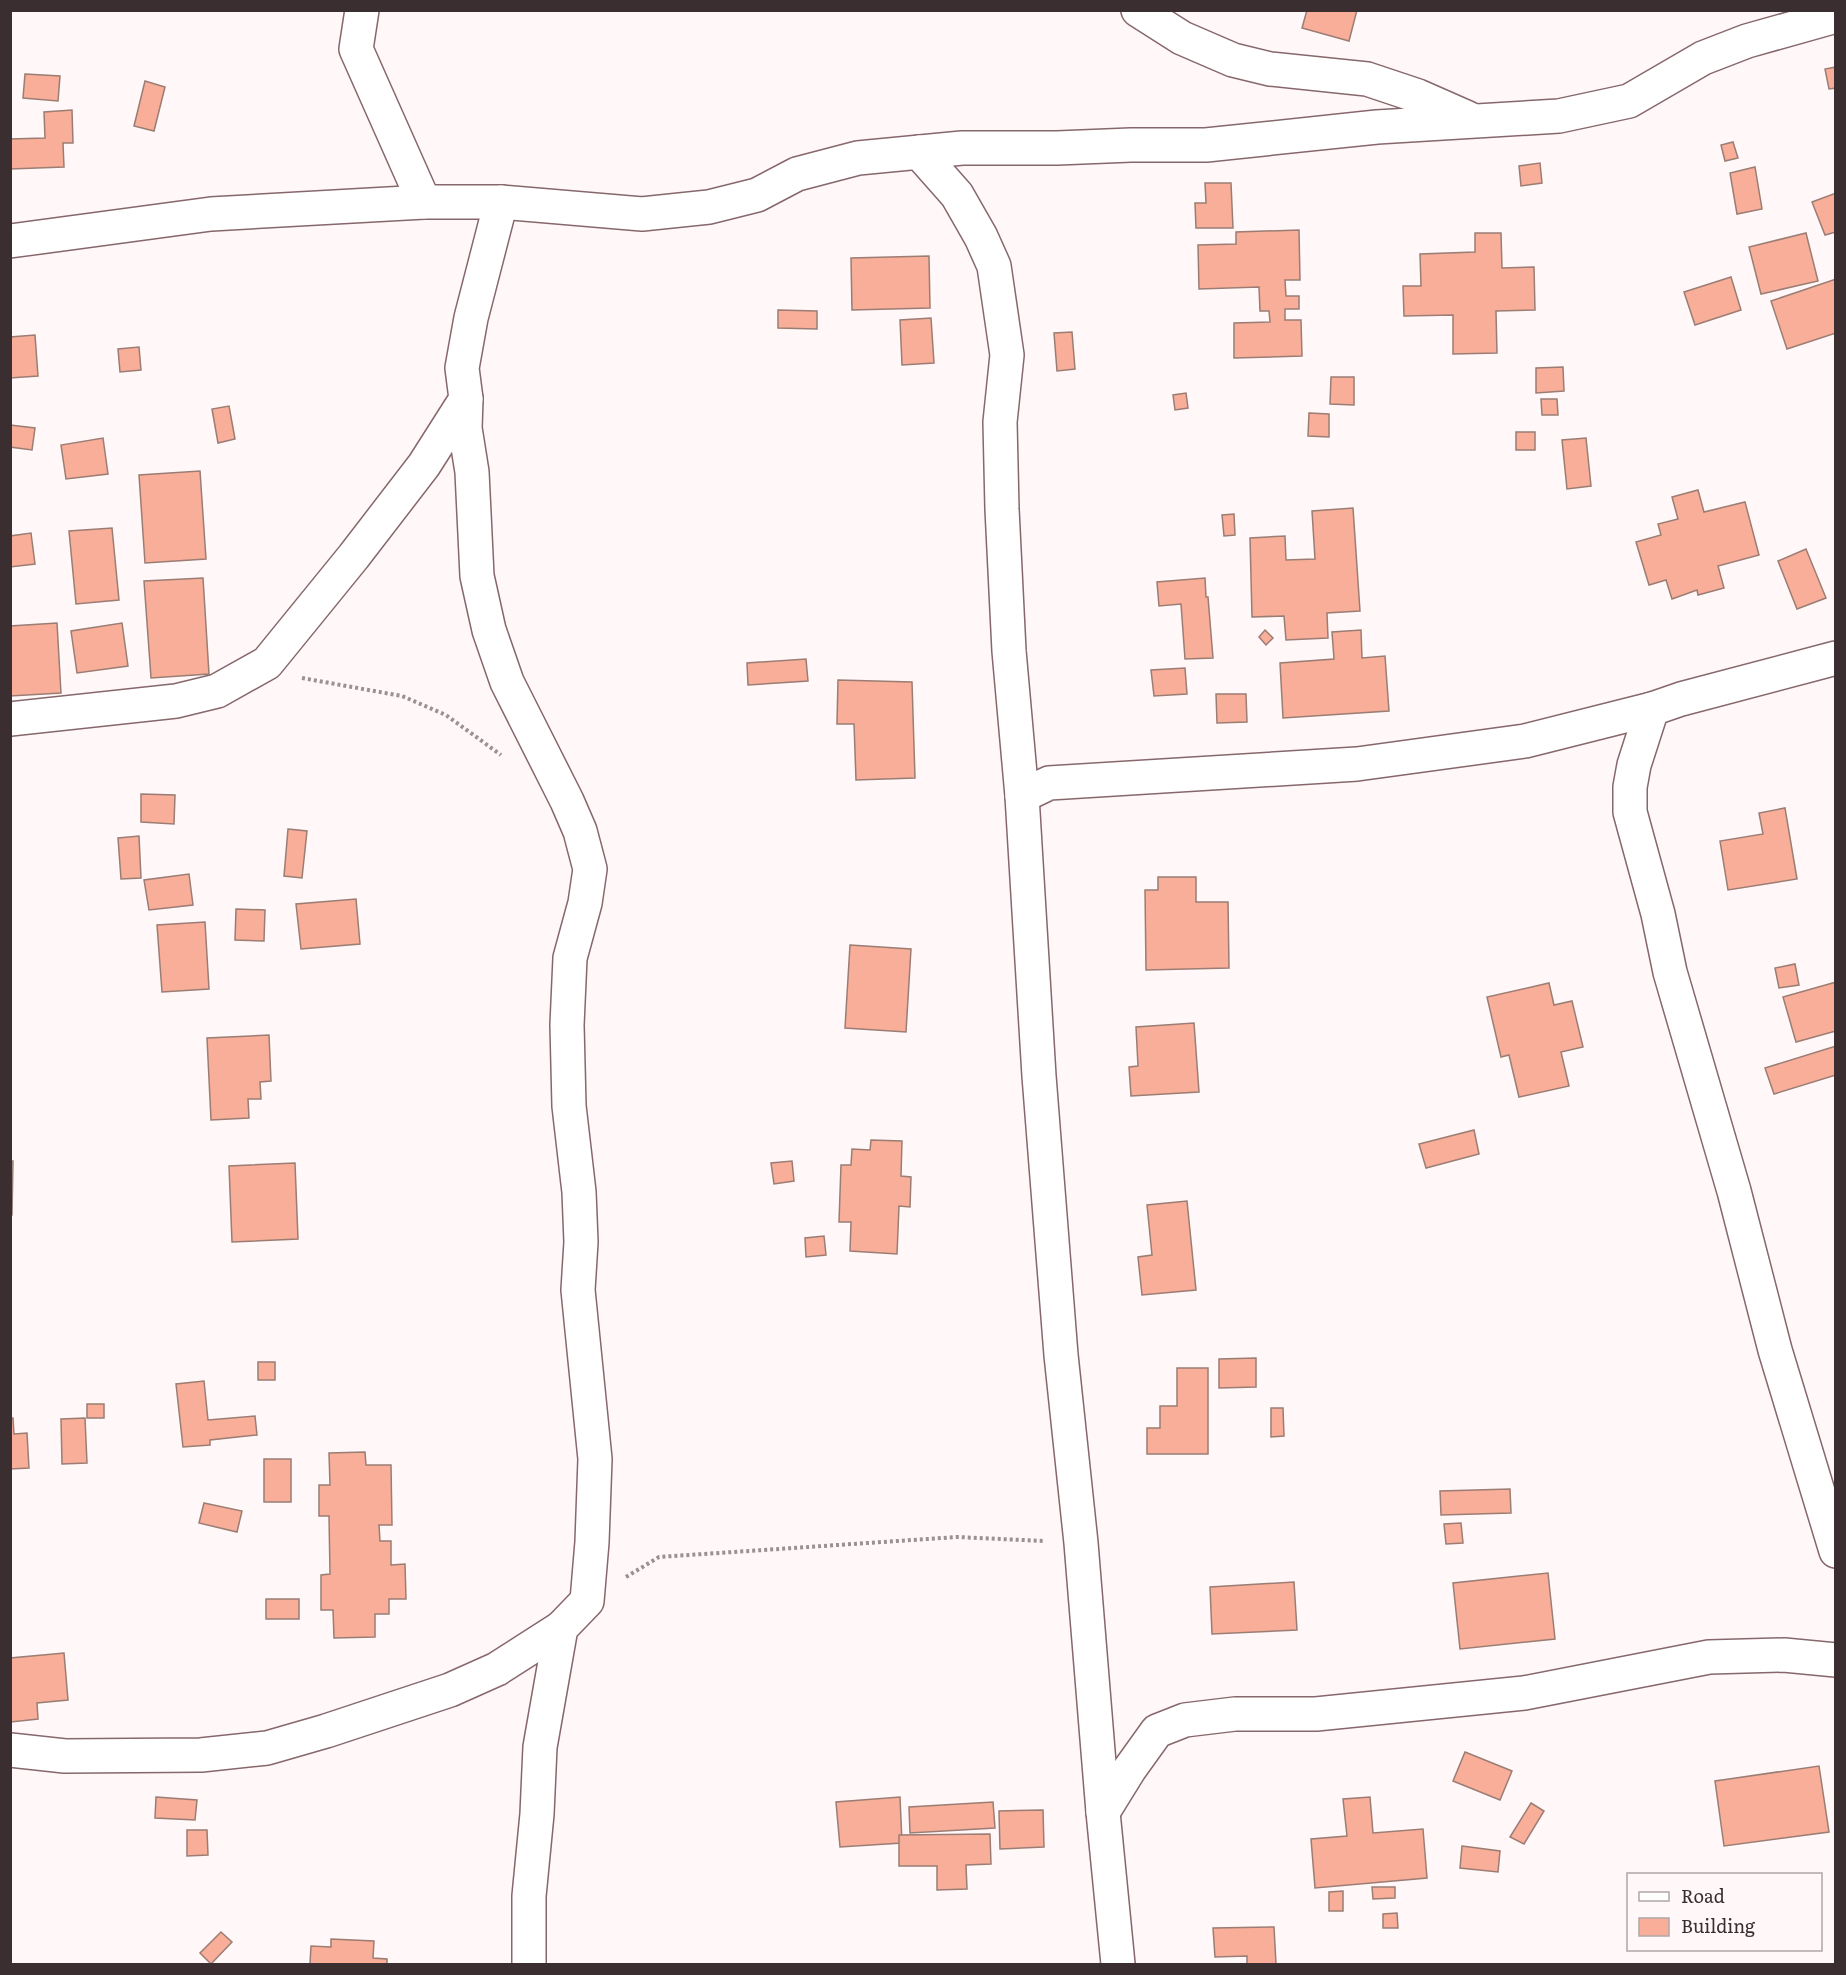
<svg xmlns="http://www.w3.org/2000/svg" width="1846" height="1975" viewBox="0 0 1846 1975" font-family="Literata,serif">
  <rect width="100%" height="100%" fill="#fff7f8"/>
  <!-- building -->
  <g fill="#f8ae99" stroke="#9b7d74" stroke-width="1.5">
    <path d="M1307 10H1357L1349 41 1302 28Z"/>
    <path d="M1836 67V88L1829 89 1825 69Z"/>
    <path d="M25 74 60 76 58 101 23 98Z"/>
    <path d="M145 81 165 87 154 131 134 126Z"/>
    <path d="M72 110 73 143H63L64 167 10 169V139L45 138 44 112Z"/>
    <path d="M1733 142 1738 158 1725 161 1721 145Z"/>
    <path d="M1540 163 1542 183 1521 186 1519 166Z"/>
    <path d="M1755 167 1762 209 1737 214 1730 173Z"/>
    <path d="M1205 183H1231L1233 228H1196L1195 203H1206Z"/>
    <path d="M1836 193V232L1825 235 1812 202Z"/>
    <path d="M1299 230 1300 280H1285L1286 296H1299V309H1285V320H1301L1302 356 1234 358V323L1270 322 1269 311H1260L1259 287 1199 289 1198 245 1236 244V232Z"/>
    <path d="M1475 233H1501L1502 268 1534 267 1535 310 1496 311 1497 353 1453 354V315L1404 316 1403 286H1421L1420 254 1475 252Z"/>
    <path d="M1806 233 1818 281 1761 294 1749 247Z"/>
    <path d="M929 256 930 308 852 310 851 258Z"/>
    <path d="M1731 277 1741 310 1695 325 1684 292Z"/>
    <path d="M1836 279V333L1787 349 1771 301Z"/>
    <path d="M778 310 817 311V329L778 328Z"/>
    <path d="M931 318 934 363 902 365 900 320Z"/>
    <path d="M1072 332 1075 369 1057 371 1054 333Z"/>
    <path d="M35 335 38 376 10 378V337Z"/>
    <path d="M139 347 141 370 120 372 118 349Z"/>
    <path d="M1563 367 1564 391 1536 393V368Z"/>
    <path d="M1331 377H1354V405L1330 404Z"/>
    <path d="M1186 393 1188 408 1175 410 1173 395Z"/>
    <path d="M1541 399H1557L1558 415H1542Z"/>
    <path d="M229 406 235 439 218 443 212 409Z"/>
    <path d="M1309 413 1329 414V437L1308 436Z"/>
    <path d="M10 425 35 428 32 450 10 447Z"/>
    <rect x="1516" y="432" width="19" height="18"/>
    <path d="M103 438 108 474 66 479 61 445Z"/>
    <path d="M1586 438 1591 486 1567 489 1562 440Z"/>
    <path d="M200 471 206 559 145 563 139 475Z"/>
    <path d="M1698 490 1704 512 1745 502 1759 555 1718 566 1724 588 1698 595 1697 590 1672 599 1666 580 1649 585 1636 542 1661 535 1658 524 1678 519 1672 497Z"/>
    <path d="M1353 508 1360 611 1327 613 1328 638 1286 640 1284 616 1252 617 1250 538 1285 536 1286 560 1315 559 1312 511Z"/>
    <path d="M1234 514 1235 535 1224 536 1222 515Z"/>
    <path d="M112 528 119 600 76 604 69 531Z"/>
    <path d="M31 533 35 564 10 567V536Z"/>
    <path d="M1806 549 1826 598 1797 609 1778 561Z"/>
    <path d="M203 578 209 674 151 678 144 581Z"/>
    <path d="M1205 578 1206 597H1208L1213 658 1185 659 1181 604 1159 606 1157 582Z"/>
    <path d="M57 623 61 693 10 696V626Z"/>
    <path d="M122 623 128 666 77 673 71 631Z"/>
    <path d="M1265 630 1273 638 1266 645 1259 637Z"/>
    <path d="M1361 630 1362 658 1385 656 1389 711 1283 718 1280 663 1334 659 1332 632Z"/>
    <path d="M806 659 808 681 748 685 747 663Z"/>
    <path d="M1185 668 1187 694 1154 696 1151 670Z"/>
    <path d="M838 680 912 682 915 778 856 780 854 724H837Z"/>
    <path d="M1216 694H1246L1247 722 1217 723Z"/>
    <path d="M141 794 175 795 174 824 141 822Z"/>
    <path d="M1785 808 1797 879 1728 890 1720 841 1763 834 1759 813Z"/>
    <path d="M288 829 307 831 302 878 284 876Z"/>
    <path d="M139 836 141 878 121 879 118 838Z"/>
    <path d="M189 874 193 905 149 910 144 880Z"/>
    <path d="M1158 877H1196V902H1228L1229 968 1146 970 1145 890H1158Z"/>
    <path d="M356 899 360 944 301 949 296 904Z"/>
    <path d="M236 909 265 910 264 941 235 940Z"/>
    <path d="M205 922 209 989 162 992 157 925Z"/>
    <path d="M850 945 911 949 906 1032 845 1028Z"/>
    <path d="M1795 964 1799 985 1779 988 1775 968Z"/>
    <path d="M1836 982V1031L1796 1042 1783 997Z"/>
    <path d="M1549 983 1554 1005 1572 1001 1583 1047 1561 1052 1569 1086 1519 1097 1509 1055 1501 1057 1487 997Z"/>
    <path d="M1194 1023 1199 1092 1131 1096 1129 1067 1138 1066 1136 1027Z"/>
    <path d="M269 1035 271 1081 260 1082 261 1099H248L249 1118 211 1120 207 1038Z"/>
    <path d="M1836 1046V1075L1774 1094 1765 1068Z"/>
    <path d="M1474 1130 1479 1154 1426 1168 1419 1144Z"/>
    <path d="M871 1140 902 1141 901 1176 911 1177 910 1207 899 1206 897 1254 850 1251 851 1222H839L841 1165H851L852 1149 870 1150Z"/>
    <path d="M10 1161H13L12 1215H10Z"/>
    <path d="M792 1161 794 1181 774 1184 771 1163Z"/>
    <path d="M295 1163 298 1239 232 1242 229 1166Z"/>
    <path d="M1187 1201 1196 1290 1142 1295 1138 1257 1152 1255 1147 1205Z"/>
    <path d="M824 1236 826 1255 806 1257 805 1238Z"/>
    <path d="M1256 1358V1387L1219 1388V1359Z"/>
    <rect x="258" y="1362" width="17" height="18"/>
    <path d="M1177 1368H1208V1454H1147V1428H1160V1406H1177Z"/>
    <path d="M204 1381 208 1420 255 1416 257 1435 210 1440V1445L183 1447 176 1384Z"/>
    <rect x="87" y="1404" width="17" height="14"/>
    <path d="M1271 1408H1283L1284 1436 1271 1437Z"/>
    <path d="M10 1418H13L14 1434 27 1433 29 1468 10 1469Z"/>
    <path d="M85 1418 87 1463 62 1464 61 1419Z"/>
    <path d="M365 1452 366 1465H391L392 1525H379L380 1541H391V1565L405 1564 406 1599H389V1614H375V1637L334 1638 333 1610H321V1575L330 1574 329 1516H319V1485H330L329 1453Z"/>
    <rect x="264" y="1459" width="27" height="43"/>
    <path d="M1510 1489 1511 1513 1441 1515 1440 1491Z"/>
    <path d="M204 1503 242 1511 237 1532 199 1523Z"/>
    <path d="M1461 1523 1463 1543 1446 1544 1444 1524Z"/>
    <path d="M1548 1573 1555 1639 1460 1649 1453 1583Z"/>
    <path d="M1294 1582 1297 1630 1212 1634 1210 1587Z"/>
    <rect x="266" y="1599" width="33" height="20"/>
    <path d="M64 1653 68 1700 37 1703 38 1719 11 1722 10 1658Z"/>
    <path d="M1465 1752 1512 1771 1500 1800 1453 1781Z"/>
    <path d="M1819 1766 1829 1832 1724 1846 1715 1781Z"/>
    <path d="M156 1797 197 1800 195 1820 155 1818Z"/>
    <path d="M900 1797 902 1843 840 1847 836 1802Z"/>
    <path d="M1370 1797 1373 1833 1423 1829 1427 1878 1315 1888 1311 1839 1347 1836 1343 1799Z"/>
    <path d="M993 1802 995 1828 910 1833 909 1807Z"/>
    <path d="M1531 1803 1544 1811 1524 1844 1510 1837Z"/>
    <path d="M1043 1810 1044 1847 1000 1849 999 1811Z"/>
    <path d="M187 1830H207L208 1855 187 1856Z"/>
    <path d="M990 1834 991 1864 966 1865 967 1889 937 1890V1866H899V1835Z"/>
    <path d="M1462 1846 1500 1851 1498 1872 1460 1868Z"/>
    <path d="M1372 1887H1395V1898L1373 1899Z"/>
    <path d="M1343 1891V1911H1329V1892Z"/>
    <path d="M1397 1913 1398 1928H1383V1914Z"/>
    <path d="M1274 1927 1276 1964H1247V1956L1215 1957 1213 1928Z"/>
    <path d="M221 1932 232 1942 211 1964 200 1953Z"/>
    <path d="M331 1939 374 1941 373 1958 387 1959V1964H310L311 1946 331 1947Z"/>
  </g>
  <g fill="none" stroke-linecap="round" stroke-linejoin="round">
    <!-- street casing -->
    <g stroke="#86676c" stroke-width="36">
      <g id="street">
        <path d="M362 10 356 49 424 202"/>
        <path d="M1138 10 1182 38 1233 60 1270 69 1367 79 1418 96 1468 118"/>
        <path d="M919 152 957 195 981 237 994 266 1007 355 1000 422 1002 509 1009 651 1022 796 1039 1076 1061 1355 1081 1543 1103 1812 1118 1964"/>
        <path d="M10 241 211 214 424 202H501L642 214 709 207 757 195 797 174 858 158 962 148H1057L1131 145H1206L1377 127 1559 116 1629 101 1703 58 1747 41 1836 16"/>
        <path d="M466 399 465 428 472 472 477 576 489 630 507 682 567 801 580 831 590 869 585 903 570 958 567 1025 569 1106 579 1192 581 1242 578 1290 595 1459 592 1542 587 1601 561 1628 540 1747 537 1814 529 1896V1964"/>
        <path d="M1652 709 1634 765 1630 787V812L1658 914 1670 972 1734 1191 1775 1350 1836 1551"/>
        <path d="M10 719 176 701 217 691 267 663 354 556 424 465 466 399 462 368 471 318 501 202"/>
        <path d="M1022 796 1049 783 1357 764 1525 741 1652 709 1681 699 1836 658"/>
        <path d="M10 1750 65 1756 201 1755 267 1748 326 1731 450 1690 497 1669 561 1628"/>
        <path d="M1103 1812 1129 1770 1157 1731 1185 1720 1235 1714H1316L1524 1693 1709 1657 1784 1655 1836 1660"/>
      </g>
    </g>
    <!-- path -->
    <g stroke="#9b9092" stroke-width="4" stroke-dasharray="3 3" stroke-linecap="butt">
      <path d="M302 678 402 696 446 715 501 755"/>
      <path d="M626 1577 659 1557 957 1537 1044 1541"/>
    </g>
    <!-- street -->
    <use href="#street" stroke="#fff" stroke-width="33"/>
  </g>
  <!-- border -->
  <rect width="1846" height="1975" fill="none" stroke="#3b2e30" stroke-width="24"/>
  <!-- legend -->
  <rect x="1627" y="1873" width="195" height="78" fill="#fff7f8" stroke="#b1a7a8" stroke-width="1.5"/>
  <rect x="1639" y="1892" width="30" height="9" fill="#ffffff" stroke="#b1a7a8" stroke-width="1.5"/>
  <text x="1681" y="1903" font-size="18" fill="#3b2e30">Road</text>
  <rect x="1639" y="1918" width="30" height="18" fill="#f8ae99" stroke="#b1a7a8" stroke-width="1.5"/>
  <text x="1681" y="1933" font-size="18" fill="#3b2e30">Building</text>
</svg>
